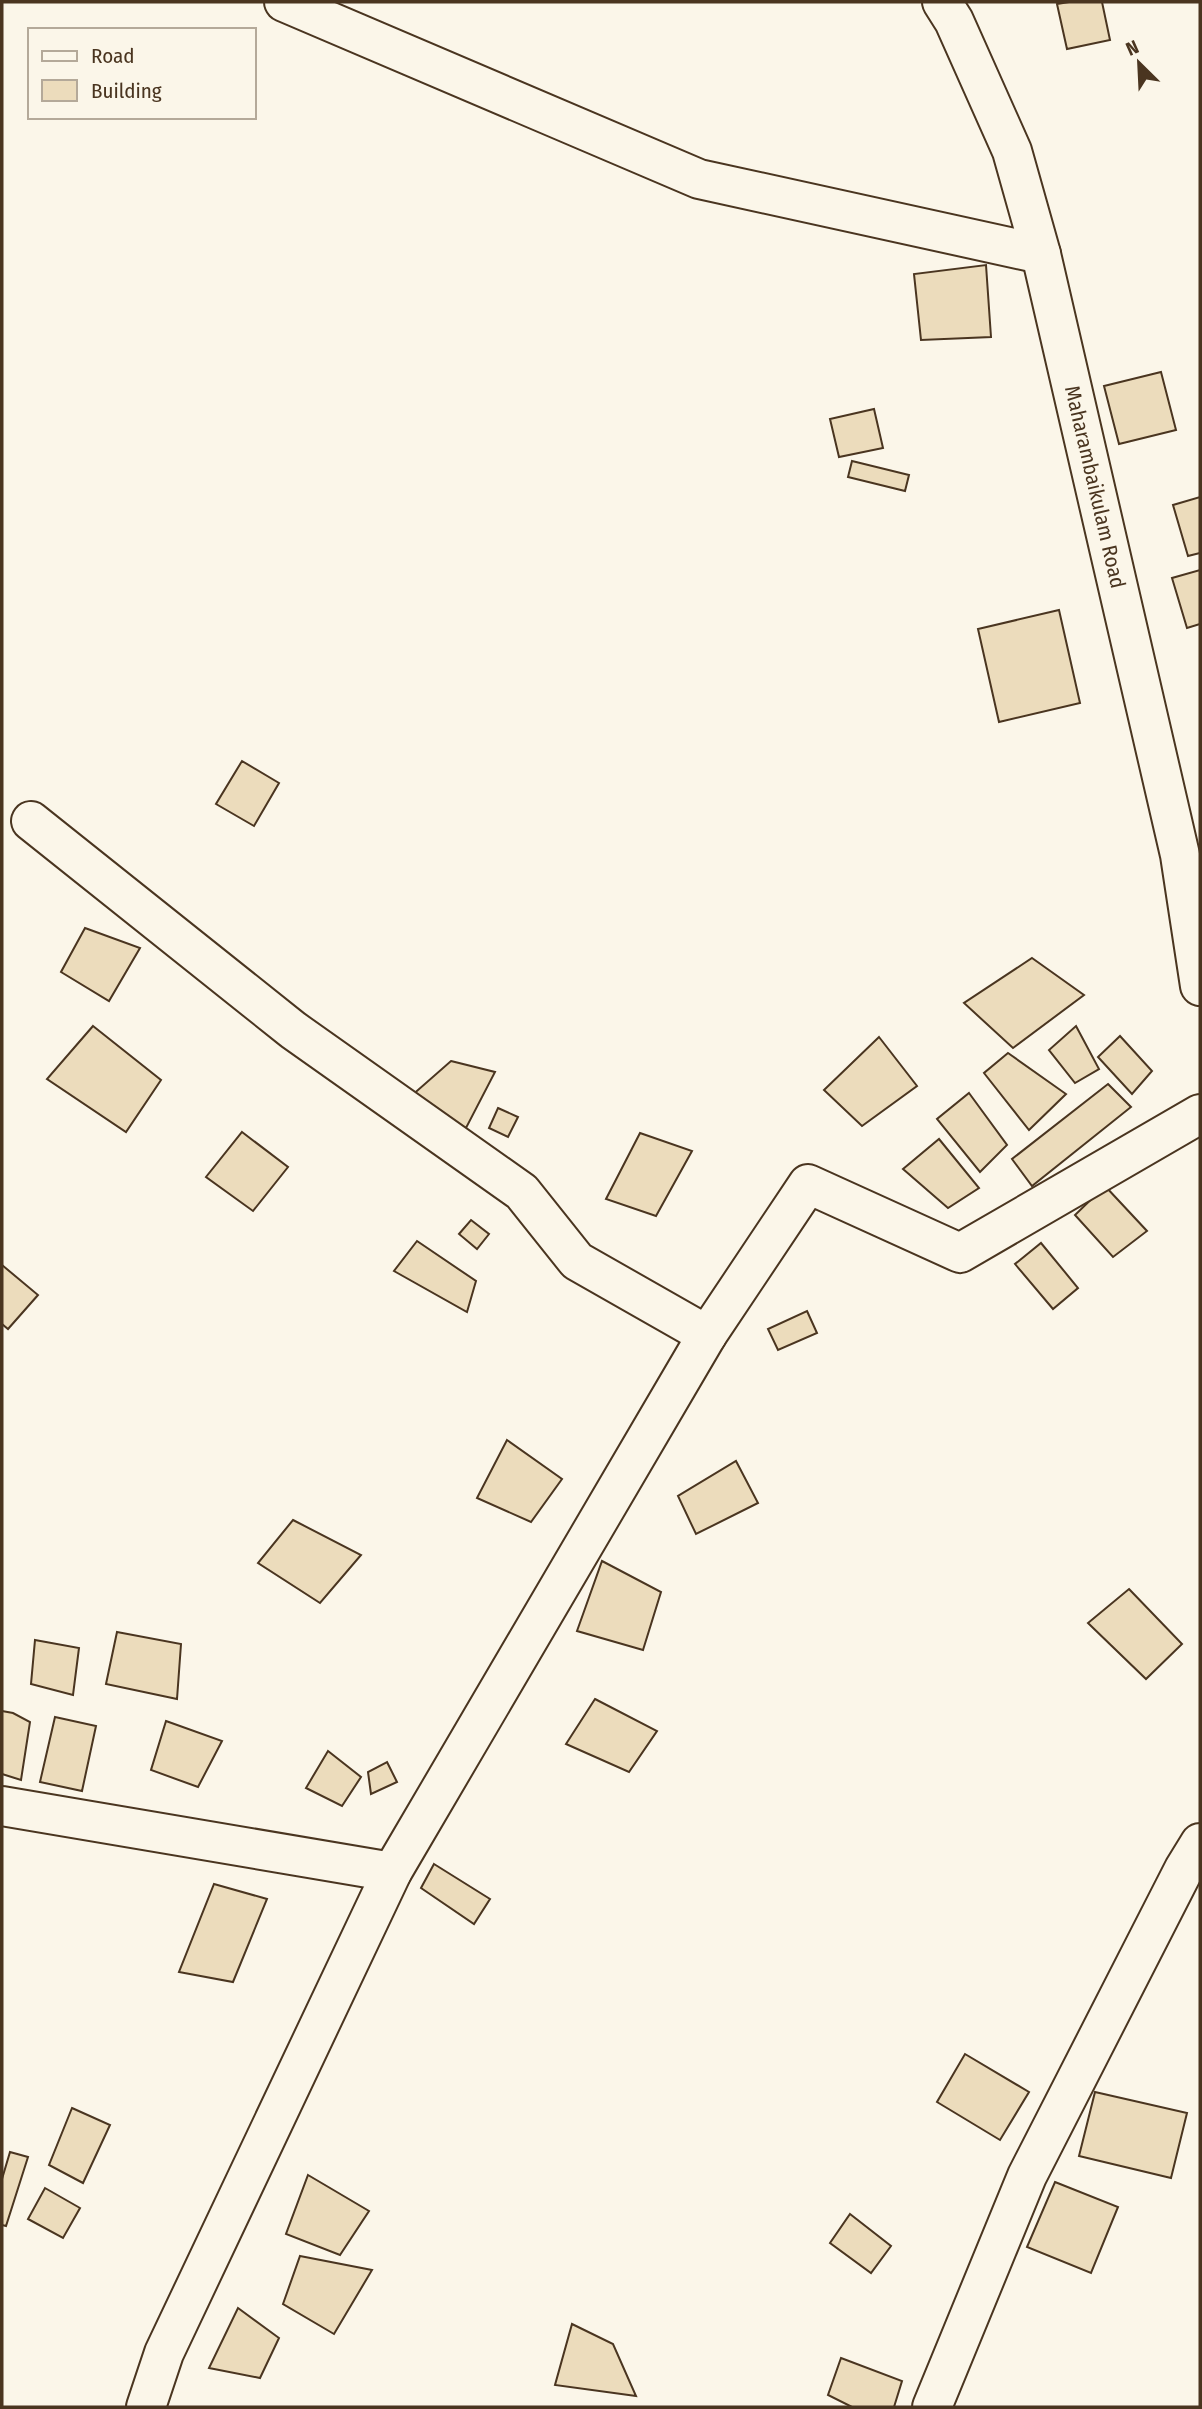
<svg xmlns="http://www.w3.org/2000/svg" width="1202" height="2409" viewBox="0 0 1202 2409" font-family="'Fira Sans Condensed',sans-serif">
  <rect width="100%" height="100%" fill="#fbf6e9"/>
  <!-- building -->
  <g fill="#ecdcbc" stroke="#4a3520" stroke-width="2">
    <path d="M1069 2H1102L1110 40 1067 49 1057 4Z"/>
    <path d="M986 265 991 337 921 340 914 274Z"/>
    <path d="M1161 372 1176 430 1119 444 1104 386Z"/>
    <path d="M874 409 883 448 839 457 830 419Z"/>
    <path d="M852 461 909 475 905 491 848 477Z"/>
    <path d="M1200 497V553L1188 556 1173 505Z"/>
    <path d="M1200 570V624L1187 628 1172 578Z"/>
    <path d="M1059 610 1080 703 999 722 978 629Z"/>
    <path d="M242 761 279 783 254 826 216 804Z"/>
    <path d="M85 928 140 948 109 1001 61 972Z"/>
    <path d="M1032 958 1084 995 1013 1048 964 1003Z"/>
    <path d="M93 1026 161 1080 126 1132 47 1079Z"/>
    <path d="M1076 1026 1099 1069 1075 1083 1049 1050Z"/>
    <path d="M1120 1036 1152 1071 1132 1094 1098 1057Z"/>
    <path d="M879 1037 917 1086 862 1126 824 1090Z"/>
    <path d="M1008 1053 1066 1094 1029 1130 984 1073Z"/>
    <path d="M451 1061 495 1072 466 1128 410 1097Z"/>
    <path d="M1108 1084 1131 1107 1032 1186 1012 1159Z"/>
    <path d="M969 1093 1007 1145 980 1172 937 1119Z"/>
    <path d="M498 1108 518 1117 508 1137 489 1128Z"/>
    <path d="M242 1132 288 1167 253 1211 206 1177Z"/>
    <path d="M640 1133 692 1151 656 1216 606 1199Z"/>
    <path d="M939 1139 979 1188 948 1208 903 1169Z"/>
    <path d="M1105 1186 1147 1231 1113 1257 1075 1215Z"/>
    <path d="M471 1220 489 1234 477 1249 459 1234Z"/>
    <path d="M417 1241 476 1281 467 1312 394 1271Z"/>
    <path d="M1041 1243 1078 1288 1053 1309 1015 1264Z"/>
    <path d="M2 1265 38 1295 8 1329 2 1324Z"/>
    <path d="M807 1311 817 1333 778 1350 768 1329Z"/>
    <path d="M507 1440 562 1479 531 1522 477 1498Z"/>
    <path d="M736 1461 758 1503 696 1534 678 1496Z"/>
    <path d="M293 1520 361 1555 320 1603 258 1563Z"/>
    <path d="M602 1561 661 1592 643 1650 577 1631Z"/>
    <path d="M1129 1589 1182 1644 1146 1679 1088 1623Z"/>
    <path d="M117 1632 181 1644 177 1699 106 1684Z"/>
    <path d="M35 1640 79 1648 73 1695 31 1684Z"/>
    <path d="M595 1699 657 1731 629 1772 566 1744Z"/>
    <path d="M2 1711 13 1713 30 1722 21 1780 2 1774Z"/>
    <path d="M55 1717 96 1726 82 1791 40 1782Z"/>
    <path d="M166 1721 222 1741 198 1787 151 1770Z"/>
    <path d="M328 1751 361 1777 342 1806 306 1788Z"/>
    <path d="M387 1762 397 1782 371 1794 368 1772Z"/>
    <path d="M434 1864 490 1899 474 1924 421 1888Z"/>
    <path d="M214 1884 267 1899 233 1982 179 1972Z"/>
    <path d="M965 2054 1029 2092 1000 2140 937 2102Z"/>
    <path d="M1095 2092 1187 2113 1171 2178 1079 2156Z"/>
    <path d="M72 2108 110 2125 83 2183 49 2165Z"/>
    <path d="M10 2152 28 2157 6 2226 2 2225V2179Z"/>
    <path d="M308 2175 369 2211 340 2255 286 2234Z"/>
    <path d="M1055 2182 1118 2207 1091 2273 1027 2247Z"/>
    <path d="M45 2188 80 2208 63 2238 28 2219Z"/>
    <path d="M850 2214 891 2246 871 2273 830 2243Z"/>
    <path d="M300 2256 372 2270 334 2334 283 2304Z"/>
    <path d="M238 2308 279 2338 260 2378 209 2368Z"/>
    <path d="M572 2324 613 2344 636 2396 555 2385Z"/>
    <path d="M841 2358 902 2381 894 2407H852L828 2395Z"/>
  </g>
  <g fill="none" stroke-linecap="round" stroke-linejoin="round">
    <!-- minor casing -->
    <g stroke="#4a3520" stroke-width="42">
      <g id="minor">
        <path d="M284 2 699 179 1041 254"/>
        <path d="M942 2 954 21 1012 151 1041 254 1180 855 1200 986"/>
        <path d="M31 821 293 1030 522 1192 577 1261 707 1335"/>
        <path d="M2 1806 392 1872"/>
        <path d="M146 2407 164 2353 392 1872 707 1335 808 1184 960 1253 1200 1114"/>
        <path d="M932 2407 1027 2176 1184 1869 1200 1843"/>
      </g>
    </g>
    <!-- minor -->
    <use href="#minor" stroke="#fbf6e9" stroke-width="38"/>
  </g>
  <g text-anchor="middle" stroke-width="5" stroke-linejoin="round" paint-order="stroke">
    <!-- street labels -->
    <g font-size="21" fill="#4a3520" stroke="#fbf6e9">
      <text transform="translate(1095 487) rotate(77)" y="7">Maharambaikulam Road</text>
    </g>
  </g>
  <!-- border -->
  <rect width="1202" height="2409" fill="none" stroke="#4a3520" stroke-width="7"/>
  <!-- legend -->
  <rect x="28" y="28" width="228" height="91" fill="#fbf6e9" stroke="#b4a999" stroke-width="2"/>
  <rect x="42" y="51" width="35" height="10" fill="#fbf6e9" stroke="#b4a999" stroke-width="2"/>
  <text x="91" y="63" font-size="21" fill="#4a3520">Road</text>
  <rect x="42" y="80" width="35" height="21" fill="#ecdcbc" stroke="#b4a999" stroke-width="2"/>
  <text x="91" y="98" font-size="21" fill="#4a3520">Building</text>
  <!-- north arrow -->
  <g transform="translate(1139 63) rotate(336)" stroke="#fbf6e9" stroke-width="5" paint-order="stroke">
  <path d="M0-5L12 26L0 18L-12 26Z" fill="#4a3520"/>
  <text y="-10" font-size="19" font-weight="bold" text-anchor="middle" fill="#4a3520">N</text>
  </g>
</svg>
